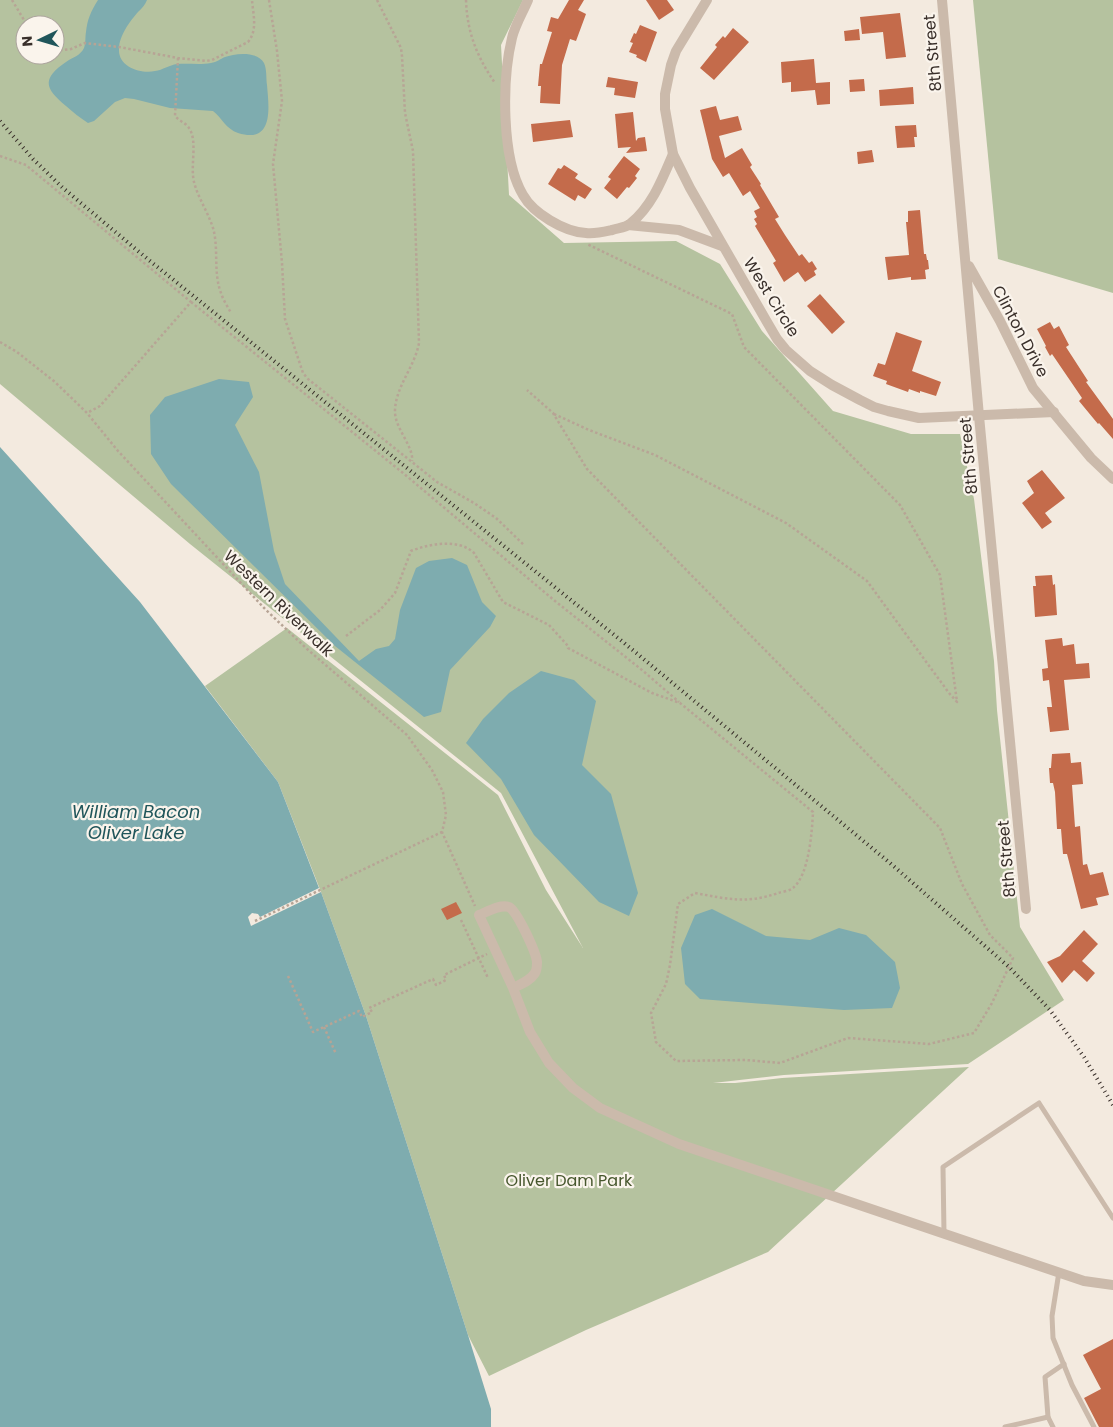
<svg xmlns="http://www.w3.org/2000/svg" width="1113" height="1427" viewBox="0 0 1113 1427" font-family="Poppins,sans-serif">
  <rect width="100%" height="100%" fill="#f3eadf"/>
  <!-- green -->
  <g fill="#b5c29f" fill-rule="evenodd">
    <path d="M0 0H523L501 45 509 195 564 243 676 241 720 264 762 331 833 411 911 434H960L974 499 994 661 997 710 1020 927 1064 1000 968 1064 784 1075 713 1083H735L782 1078 969 1067 768 1252 586 1330 489 1376 468 1335 366 1016 321 892 278 782 205 686 287 628 498 795 546 890 583 948 501 793 190 544 0 384ZM25 25H55V55H25Z"/>
    <path d="M973 0H1113V293L998 259Z"/>
  </g>
  <!-- water -->
  <g fill="#7eacaf">
    <path d="M98 0H147C145 5 142 8 138 12 130 21 119 36 119 49 118 67 141 74 155 71 163 70 169 65 177 64 188 63 200 65 211 63 217 62 220 59 225 57 235 53 258 51 264 63 267 69 266 79 267 85 269 108 274 144 238 133 226 129 222 118 213 111L170 108 134 99 125 98 115 102 94 121 88 123C80 118 73 112 66 106 45 89 41 79 66 62 73 57 80 56 84 48 86 43 85 37 86 32 87 20 91 11 98 0Z"/>
    <path d="M219 379 249 382 253 397 235 425 259 472 274 551 285 584 359 661 376 649 389 646 395 639 400 610 416 568 429 561 452 558 467 565 482 602 496 616 490 627 450 670 441 712 424 717 335 646 171 484 151 454 150 415 165 397Z"/>
    <path d="M0 447 140 602 278 782 319 888 260 917 258 914 252 913 248 917 251 926 321 892 366 1016 468 1335 491 1409V1427H0Z"/>
    <path d="M541 671 574 680 596 701 582 765 611 794 638 893 629 916 599 902 534 835 501 779 466 743 483 719 509 693Z"/>
    <path d="M712 909 766 936 810 940 839 928 866 935 895 962 900 988 892 1008 844 1010 700 999 685 984 681 948 695 915Z"/>
  </g>
  <!-- building -->
  <g fill="#c46b4b">
    <path d="M569 0H584L578 10 586 14 576 41 570 39 562 65 560 104 540 103 541 86H538L540 64H542L552 32 547 31 551 17 558 19Z"/>
    <path d="M646 0H667L674 10 659 20Z"/>
    <path d="M900 13 906 57 886 59 883 32 862 34 860 17Z"/>
    <path d="M640 25 657 32 646 62 636 57 637 55 629 52 633 43 630 42 634 33 636 34Z"/>
    <path d="M733 28 749 42 714 80 700 68 717 47 715 45 723 36 725 38Z"/>
    <path d="M859 29 860 40 845 41 844 31Z"/>
    <path d="M814 59 816 83 830 82V104L817 105 815 90 791 92V82L782 83 781 62Z"/>
    <path d="M608 77 638 82 635 98 614 95 615 88 606 87Z"/>
    <path d="M864 79 865 91 850 92 849 80Z"/>
    <path d="M913 87 914 104 880 106 879 90Z"/>
    <path d="M716 106 720 120 738 116 742 130 719 136 725 158 742 148 752 165 750 167 761 184 760 185 779 217 775 219 785 235 799 256 802 254 809 263 812 261 817 269 814 271 816 275 805 282 798 272 784 282 773 263 776 261 755 226 757 224 754 219 757 217 754 211 760 208 750 191 743 196 729 173 723 177 712 159 700 110Z"/>
    <path d="M633 112 636 141 638 138 645 137 647 151 626 153 631 147 618 148 615 114Z"/>
    <path d="M570 120 573 137 533 142 531 124Z"/>
    <path d="M916 125 917 137H914L915 147 897 148 895 126Z"/>
    <path d="M872 150 874 162 858 164 857 152Z"/>
    <path d="M624 156 640 169 635 176 637 178 629 188 627 187 617 199 604 188 611 179 608 177Z"/>
    <path d="M564 165 578 174 575 178 592 189 585 199 578 195 575 201 548 184 558 168 561 169Z"/>
    <path d="M920 210 924 254H926L927 260H928L929 269 925 270 926 279 911 280V277L888 280 885 257 909 255 906 222H908V211Z"/>
    <path d="M820 294 845 322 832 334 807 306Z"/>
    <path d="M1050 322 1054 329 1059 326 1069 345 1066 347 1088 381 1086 382 1113 419V439L1099 423 1098 424 1079 401 1082 398 1052 354 1050 356 1045 347 1046 346 1037 329Z"/>
    <path d="M896 332 922 341 912 371 941 382 936 396 920 391V393L909 389 908 392 886 384 887 381 873 376 878 363 885 365Z"/>
    <path d="M1042 470 1065 498 1045 513 1052 522 1042 529 1022 503 1034 493 1027 481Z"/>
    <path d="M1052 575 1053 585 1055 584 1057 615 1035 617 1033 586H1036L1035 576Z"/>
    <path d="M1062 638 1063 646 1074 644 1076 664 1089 663 1090 678 1064 680 1069 730 1050 732 1047 707H1052L1049 680 1043 681 1042 669 1048 668 1045 640Z"/>
    <path d="M1070 753 1071 763 1081 762 1083 784 1072 785 1075 827 1080 826 1083 865 1087 864 1090 875 1103 872 1109 895 1096 898 1098 905 1081 909 1067 854H1063L1061 829H1057L1055 792 1053 783H1050L1049 768H1051L1052 754Z"/>
    <path d="M456 902 462 913 447 920 441 909Z"/>
    <path d="M1084 930 1098 944 1082 961 1095 973 1087 982 1074 970 1062 983 1047 962 1060 956Z"/>
    <path d="M1113 1339V1427H1099L1084 1398 1101 1389 1083 1355Z"/>
  </g>
  <g fill="none" stroke-linecap="round" stroke-linejoin="round">
    <!-- path -->
    <g stroke="#b7a495" stroke-width="2.5" stroke-dasharray="2.5 2.5" stroke-linecap="butt">
      <path d="M12 0 27 25"/>
      <path d="M269 0 277 51 282 101 273 164 282 263 285 319 303 373 308 379 437 482 474 503 496 518 524 545"/>
      <path d="M377 0 401 48 402 56 405 113 413 151 419 343C415 366 396 386 395 410 394 428 414 446 412 461"/>
      <path d="M466 0C467 32 477 57 495 83"/>
      <path d="M55 51 71 49 85 43 119 47 178 58 206 61 212 60 248 42C258 30 253 14 252 0"/>
      <path d="M178 58 175 116C179 121 186 123 189 128 198 141 190 166 194 182 198 198 208 212 213 228 219 249 213 272 221 293 223 300 228 307 231 313"/>
      <path d="M0 156 26 165 191 302 100 406 87 413"/>
      <path d="M191 302 403 473 555 601 642 670 679 702"/>
      <path d="M0 342 17 352 55 382 87 413 118 451 265 609 307 649 407 735 432 770 443 792 446 815 442 832 475 906"/>
      <path d="M554 414 589 430 655 455 786 523 867 581 949 693 957 702 940 575 900 505 744 347 732 314 587 244"/>
      <path d="M346 636 380 610 395 593 411 551C428 544 459 538 474 553L503 602 549 625 568 646V648L652 693 680 703 813 812C812 832 809 875 793 888 789 891 782 892 778 893 747 904 727 899 695 893L678 904 670 965 666 984 651 1013 656 1042 676 1061 746 1060 780 1063 848 1038 929 1044 974 1033 992 1003 1013 958 990 935 962 884 940 828 587 469 553 413 527 390"/>
      <path d="M461 920 488 978"/>
      <path d="M255 921 442 832"/>
      <path d="M288 976 313 1032 359 1011 362 1017 372 1012 369 1008 433 979 436 985 446 980 444 975 487 954"/>
      <path d="M324 1027 336 1054"/>
    </g>
    <!-- service -->
    <g stroke="#cbbaab" stroke-width="5">
      <path d="M944 1233 943 1167 1039 1103 1113 1218"/>
      <path d="M1059 1272 1052 1316 1053 1338 1072 1385 1094 1427"/>
      <path d="M1005 1427 1048 1417"/>
      <path d="M1053 1427 1048 1417 1045 1377 1064 1364"/>
    </g>
    <!-- minor -->
    <g stroke="#cbbaab" stroke-width="10">
      <path d="M528 0C523 12 515 25 512 38 502 79 501 158 523 195 533 213 564 232 586 233 595 234 603 232 612 230 617 228 625 228 630 224 652 206 662 180 673 154"/>
      <path d="M707 0 676 51 671 65 665 94V109L673 154 690 188 767 322 777 339 786 350 810 371 832 385 860 400 874 407 888 411 919 418 1054 412"/>
      <path d="M942 0 979 416 1026 909"/>
      <path d="M628 225 679 230 722 246"/>
      <path d="M969 266 1000 321 1033 388 1091 458 1113 479"/>
      <path d="M513 988C521 984 530 981 535 973 537 970 537 965 537 962 536 952 517 911 509 907 499 904 487 912 479 915L513 988 530 1032 549 1063 573 1088 600 1108 679 1144 1084 1281 1113 1285"/>
    </g>
    <!-- rail -->
    <path stroke="#392f2a" stroke-width="4" stroke-dasharray="1 4" stroke-linecap="butt" d="M0 121 33 159 63 188 150 261 623 642 890 863 1009 967 1050 1010 1084 1057 1113 1105"/>
  </g>
  <g text-anchor="middle" stroke-width="4.5" stroke-linejoin="round" paint-order="stroke">
    <!-- street labels -->
    <g font-size="16" fill="#392f2a" stroke="#faf4ec">
      <text transform="translate(932 53) rotate(-95)" y="6">8th Street</text>
      <text transform="translate(772 297) rotate(58)" y="6">West Circle</text>
      <text transform="translate(1021 331) rotate(62)" y="6">Clinton Drive</text>
      <text transform="translate(968 456) rotate(-95)" y="6">8th Street</text>
      <text transform="translate(279 603) rotate(44)" y="6">Western Riverwalk</text>
      <text transform="translate(1006 859) rotate(-95)" y="6">8th Street</text>
    </g>
    <!-- park labels -->
    <g font-size="16" fill="#47572e" stroke="#faf4ec">
      <text x="569" y="1186">Oliver Dam Park</text>
    </g>
    <!-- water labels -->
    <g font-size="18" font-style="italic" fill="#20555a" stroke="#faf4ec">
      <text x="136" y="818">William Bacon<tspan x="136" dy="21">Oliver Lake</tspan></text>
    </g>
  </g>
  <!-- north arrow -->
  <g transform="translate(40 40) rotate(265)"><circle r="24" fill="#faf4ec" stroke="#ada59e"/>
  <path d="M0-4L9 19L0 12L-9 19Z" fill="#20555a"/>
  <text y="-8" font-size="14" font-weight="bold" text-anchor="middle" fill="#392f2a">N</text>
  </g>
</svg>
